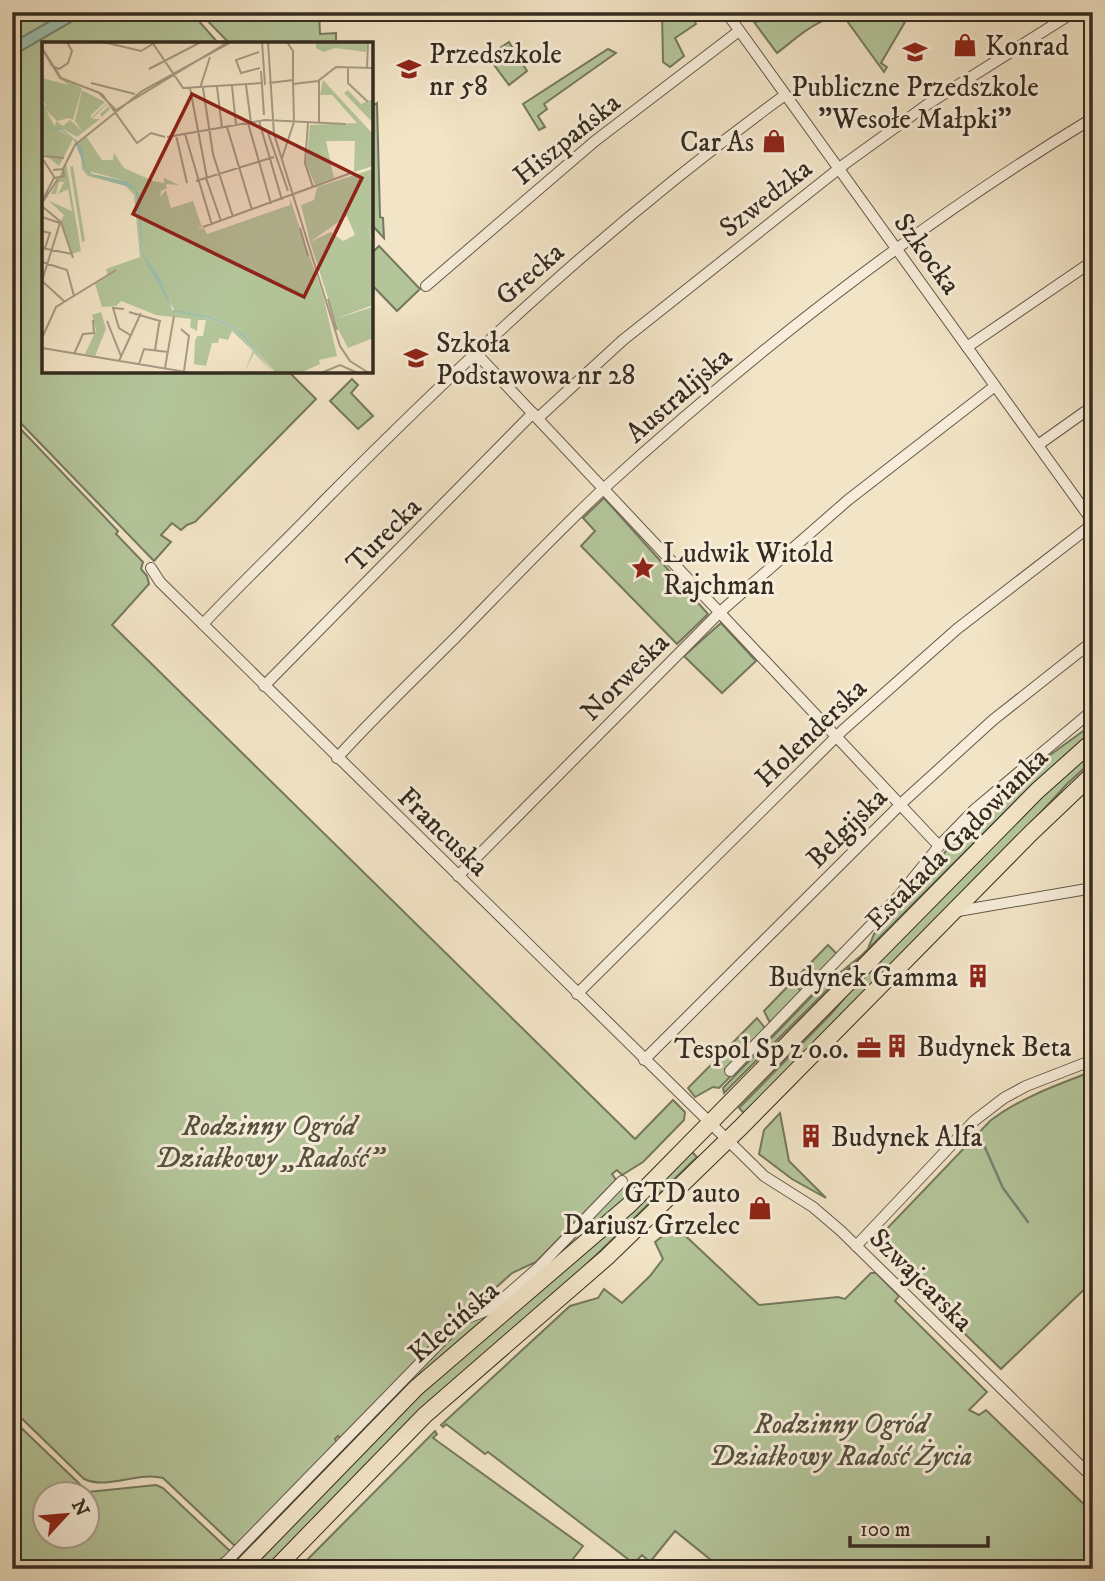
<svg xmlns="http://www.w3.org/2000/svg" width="1105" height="1581" viewBox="0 0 1105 1581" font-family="'IM FELL DW Pica',serif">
  <rect width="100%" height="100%" fill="#f2e4c6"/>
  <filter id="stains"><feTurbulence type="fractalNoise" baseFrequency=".00286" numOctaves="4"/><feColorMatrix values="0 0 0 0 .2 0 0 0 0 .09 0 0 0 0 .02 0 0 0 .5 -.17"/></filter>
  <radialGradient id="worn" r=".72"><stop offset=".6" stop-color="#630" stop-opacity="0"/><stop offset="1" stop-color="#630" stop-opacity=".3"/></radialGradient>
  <!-- green -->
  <g fill="#b4c59a" stroke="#74785e" stroke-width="2" fill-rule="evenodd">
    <path d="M12 12H66L12 43Z"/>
    <path d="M88 12H191L219 44H44V371H288L316 399 195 522 187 525 181 530 172 523 161 535 171 542 154 561 12 414V56Z"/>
    <path d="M199 12H319L320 34 336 33V44H230Z"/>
    <path d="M662 12H690L696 24 675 38 684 56 670 67 663 62Z"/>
    <path d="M806 12H894L892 17 905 22 881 63 887 67 884 72 847 21C823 10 796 39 777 53L754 22Z"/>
    <path d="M509 42 527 71 509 85 489 58 490 55Z"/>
    <path d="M608 49 616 53 544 104 547 109 538 116 545 127 539 130 523 104Z"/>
    <path d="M377 103 380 217 383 218 384 238 371 224V107Z"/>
    <path d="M379 246 420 289 397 311 371 284V254Z"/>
    <path d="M352 379 358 385 351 393 373 416 358 429 330 401Z"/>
    <path d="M12 420 118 531 116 534 143 562 141 569 147 576 149 584 112 625 635 1139 673 1100 685 1112 684 1120 643 1162 622 1175 617 1170 612 1174 616 1180 536 1262 512 1273 444 1334 441 1333 436 1338 437 1340 340 1438 338 1436 335 1439 337 1442 235 1546 163 1478C138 1471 108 1490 84 1479L12 1409Z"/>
    <path d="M604 498 708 614 677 644 581 546 595 531 583 518Z"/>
    <path d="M721 623 756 661 722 693 684 656Z"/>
    <path d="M1093 724V730L1031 786 724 1093 723 1088 816 992 867 951 874 934 902 905 959 835 1050 755Z"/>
    <path d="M1093 747V760L1067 784 1021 834 745 1114 739 1108 830 1015 871 967 994 841Z"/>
    <path d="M828 945 837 954 803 989 794 980Z"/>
    <path d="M792 982 801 991 772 1021H769L764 1011Z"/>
    <path d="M757 1018 765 1028 725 1069 731 1076 719 1088 713 1087 695 1097 688 1088Z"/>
    <path d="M1093 1071V1281L1001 1369 878 1249 877 1239 991 1120C1022 1097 1057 1085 1093 1071Z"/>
    <path d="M780 1113 789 1161 826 1198 792 1179 759 1154 764 1130Z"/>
    <path d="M691 1151 697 1157 557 1293 356 1476 267 1569H248L402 1409Z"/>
    <path d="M636 1185 627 1198 233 1566 232 1565 231 1562 467 1322 487 1314 624 1186Z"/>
    <path d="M675 1226 759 1305 838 1297 845 1299 871 1273H876L899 1296 895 1301 987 1392 969 1410 979 1415 986 1410 1093 1513V1569H722L675 1531 650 1562 642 1555 637 1560 640 1564 637 1566 488 1452 485 1454 446 1424 443 1427 441 1425 570 1306 598 1298 604 1289 622 1303 650 1276 663 1259 655 1242Z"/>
    <path d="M12 1419 88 1492 156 1485 163 1488 231 1552 208 1569H12ZM46 1494H88V1536H46Z"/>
    <path d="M435 1431 437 1434 433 1438 583 1546 565 1569H298Z"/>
  </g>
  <!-- water -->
  <path fill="#9cbfae" stroke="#728476" stroke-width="2" d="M66 12H88L12 56V43Z"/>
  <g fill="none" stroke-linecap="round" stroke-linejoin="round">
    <!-- stream -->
    <path stroke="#728476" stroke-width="2.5" d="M983 1143 1003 1188 1028 1222"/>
    <!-- street casing -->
    <g stroke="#64594a" stroke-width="12">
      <g id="street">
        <path d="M726 12 1093 522"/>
        <path d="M426 286 595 141 739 31"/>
        <path d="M967 347 1093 261"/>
        <path d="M475 352 939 846"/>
        <path d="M538 418 623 340 846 163 928 104 1074 12"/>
        <path d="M1038 445 1093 406"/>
        <path d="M151 568 160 582 753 1165 764 1176 813 1207 841 1231 1093 1478"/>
        <path d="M203 624C242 582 285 542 325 500 471 353 617 217 785 95"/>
        <path d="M264 686 533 413"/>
        <path d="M337 758C375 716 416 677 456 637 504 588 551 538 601 491 753 352 916 225 1093 118"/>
        <path d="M458 876 720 612 848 500 995 386"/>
        <path d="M958 911 1093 888"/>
        <path d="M577 994 843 730 957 629 1093 524"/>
        <path d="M644 1060 904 801 993 720 1093 641"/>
        <path d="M730 1071 898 897 939 846 975 809 1093 710"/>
        <path d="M856 1246 974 1121 1004 1098 1026 1086 1093 1060"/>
        <path d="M217 1569 228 1560 462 1320 491 1309 539 1267 622 1181"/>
      </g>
    </g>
    <!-- primary casing -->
    <g stroke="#342b21" stroke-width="18">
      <g id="primary">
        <path d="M240 1569 416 1388 629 1205 1037 791 1093 741"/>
        <path d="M275 1569 425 1415 607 1257 742 1126 1031 833 1093 774"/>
      </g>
    </g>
    <!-- street -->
    <use href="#street" stroke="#f7edda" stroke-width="10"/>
    <!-- primary -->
    <use href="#primary" stroke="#f2e4c6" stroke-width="16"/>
  </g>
  <!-- icons -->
  <defs>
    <g id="shop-bare" transform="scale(1.89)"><path d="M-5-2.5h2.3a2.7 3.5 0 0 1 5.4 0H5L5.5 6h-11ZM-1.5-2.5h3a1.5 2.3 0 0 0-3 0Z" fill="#8f2418" stroke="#f7edda" stroke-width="2.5" paint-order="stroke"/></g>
    <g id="school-bare" transform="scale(1.89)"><path d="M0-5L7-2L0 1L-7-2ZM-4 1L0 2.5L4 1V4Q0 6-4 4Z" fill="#8f2418" stroke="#f7edda" stroke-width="2.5" paint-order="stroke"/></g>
    <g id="sight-bare" transform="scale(1.89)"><path d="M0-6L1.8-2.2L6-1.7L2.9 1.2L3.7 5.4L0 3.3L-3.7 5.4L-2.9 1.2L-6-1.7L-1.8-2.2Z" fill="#8f2418" stroke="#f7edda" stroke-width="2.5" paint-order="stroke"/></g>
    <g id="building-bare" transform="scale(1.89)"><path d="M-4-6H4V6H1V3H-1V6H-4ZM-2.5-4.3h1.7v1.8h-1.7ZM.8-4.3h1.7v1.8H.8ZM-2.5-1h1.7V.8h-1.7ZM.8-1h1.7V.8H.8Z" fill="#8f2418" stroke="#f7edda" stroke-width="2.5" paint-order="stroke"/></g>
    <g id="office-bare" transform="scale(1.89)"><path d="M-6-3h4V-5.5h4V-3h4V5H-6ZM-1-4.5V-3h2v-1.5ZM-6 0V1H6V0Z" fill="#8f2418" stroke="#f7edda" stroke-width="2.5" paint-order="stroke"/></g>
  </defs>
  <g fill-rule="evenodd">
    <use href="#shop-bare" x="965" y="45"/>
    <use href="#school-bare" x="915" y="52"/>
    <use href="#school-bare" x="409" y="69"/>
    <use href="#shop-bare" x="774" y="141"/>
    <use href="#school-bare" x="416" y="358"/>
    <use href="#sight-bare" x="643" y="568"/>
    <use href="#building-bare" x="978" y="976"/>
    <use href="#building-bare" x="897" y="1046"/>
    <use href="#office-bare" x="869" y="1048"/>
    <use href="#building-bare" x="811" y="1136"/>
    <use href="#shop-bare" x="760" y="1208"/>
  </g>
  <g text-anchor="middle" stroke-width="6" stroke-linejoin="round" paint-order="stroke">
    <!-- poi labels -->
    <g font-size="28" fill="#342b21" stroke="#f7edda" text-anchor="start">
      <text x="985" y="55">Konrad</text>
      <text x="429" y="63">Przedszkole<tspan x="429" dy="32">nr 58</tspan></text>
      <text x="915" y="96" text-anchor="middle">Publiczne Przedszkole<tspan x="915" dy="32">"Wesołe Małpki"</tspan></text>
      <text x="754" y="151" text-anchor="end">Car As</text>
      <text x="436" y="352">Szkoła<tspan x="436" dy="32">Podstawowa nr 28</tspan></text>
      <text x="663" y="562">Ludwik Witold<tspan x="663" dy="32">Rajchman</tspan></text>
      <text x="958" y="986" text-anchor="end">Budynek Gamma</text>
      <text x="917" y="1056">Budynek Beta</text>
      <text x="849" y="1058" text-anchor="end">Tespol Sp z o.o.</text>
      <text x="831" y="1146">Budynek Alfa</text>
      <text x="740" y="1202" text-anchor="end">GTD auto<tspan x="740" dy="32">Dariusz Grzelec</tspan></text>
    </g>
    <!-- street labels -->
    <g font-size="28" fill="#342b21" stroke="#f7edda">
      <text transform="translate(566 138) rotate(-39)" y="10">Hiszpańska</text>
      <text transform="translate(765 197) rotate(-38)" y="10">Szwedzka</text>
      <text transform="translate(928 253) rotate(54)" y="10">Szkocka</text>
      <text transform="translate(529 273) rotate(-41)" y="10">Grecka</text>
      <text transform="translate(678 394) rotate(-41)" y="10">Australijska</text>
      <text transform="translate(383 534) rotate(-45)" y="10">Turecka</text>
      <text transform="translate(624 676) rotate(-45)" y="10">Norweska</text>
      <text transform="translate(810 732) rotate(-44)" y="10">Holenderska</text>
      <text transform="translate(846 827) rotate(-45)" y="10">Belgijska</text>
      <text transform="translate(444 831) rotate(44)" y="10">Francuska</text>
      <text transform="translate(956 838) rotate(-45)" y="10">Estakada Gądowianka</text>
      <text transform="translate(922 1279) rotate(45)" y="10">Szwajcarska</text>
      <text transform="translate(453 1321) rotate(-41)" y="10">Klecińska</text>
    </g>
    <!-- park labels -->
    <g font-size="28" font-style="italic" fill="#54523f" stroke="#f7edda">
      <text x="269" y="1135">Rodzinny Ogród<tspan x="269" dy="32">Działkowy „Radość”</tspan></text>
      <text x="841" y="1433">Rodzinny Ogród<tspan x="841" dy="32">Działkowy Radość Życia</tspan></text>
    </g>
  </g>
  <!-- overview -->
  <g transform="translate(42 42)">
    <rect width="331" height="331" fill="#f2e4c6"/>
    <path d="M274 0H325L324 10 293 6 282 10 274 6ZM0 36 26 43 17 36 40 46 31 78 27 76 15 79 4 68 13 85 14 79 21 84 28 78 40 89 33 79 40 48 63 60 49 73V76L64 62 68 67 60 75 58 72 66 65 64 63 50 77H58L35 95 21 87 14 86 31 97 17 124 0 110V61L5 64 0 58ZM281 38 331 92V124L312 130 313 99H284L292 136 273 143 264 121 268 83 315 81 290 53H278ZM306 48 319 62 331 57V81L302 51ZM44 94 60 118H71L72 111 82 126 111 139 122 141V136L137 143 124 142 125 146 119 149 118 155 124 148 129 166 151 159 160 185 155 187 162 186 165 192 248 163V157L281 253 295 314 277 318 278 322 258 331H234L195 286 167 274 133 269 101 212 95 147 84 139 46 129 37 101ZM38 104 48 132 83 140 93 147 100 213 118 238 130 268 167 276 193 287 232 331 212 311 202 331 211 309 190 289 186 298 177 296 176 301H170L164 324 152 322 153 299 155 294H161L164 278H156L155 289 148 285 149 277 114 273 79 259 74 264 60 265 53 242 66 234 64 227 98 215 92 153 84 144 46 134 40 127ZM24 120 39 209 30 212 19 179 22 173 7 159 30 169 26 147 16 152 22 140H17L14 152H9ZM31 124 43 199 40 200 28 125ZM331 127V201L326 185 331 206V263L293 277 331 265V296L306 306 296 287 268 200 289 190 301 199 313 193 305 174 268 200 259 163 272 158 275 145ZM59 270 64 287 53 314 43 312 54 288 50 273Z" fill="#b4c59a"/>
    <path d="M0 85 19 86 35 99 40 106 44 125 50 132 84 139 94 145 97 153 101 212 118 236 131 268 167 274 193 285 199 290 233 331 193 287 167 276 132 270 100 213 93 147 49 133 43 126 32 98 19 88Z" fill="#9cbfae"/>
    <path fill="none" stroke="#a69a84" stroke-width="2" d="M61 0 99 9 114 0M110 0 141 46 220 41M220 0 223 43M226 0 232 92 298 304 308 319 327 331M0 6 19 36 60 52 95 101 109 91 123 95M0 7 18 36 56 50 74 68 186 0M217 10 194 18 199 31 218 26M8 22 17 27 26 21 30 9 25 0M306 25V41L326 60M325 26 326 0M107 27 159 0M219 29 222 73M277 38V82M49 41 93 52M227 41 251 38V9L245 0M251 42 276 39 294 25 331 26M204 43 209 81M190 44 194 83M175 45 180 86M148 46 165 136M158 46 168 15M161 46 171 112 191 175M217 79 240 158M206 81 229 162M266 81 263 121 271 145M185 85 210 168M226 91 246 149M143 92 170 183M134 93 145 141M125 95 223 78 304 82M1 114 22 116M0 116 13 136 22 134 21 127 11 128M240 116 252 80 251 39M21 127 33 103 100 49 189 0M164 136 179 179M154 139 232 115M0 159 12 136M0 161 16 137M1 165 19 180 31 216M0 175 18 181 0 239M161 185 309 131M258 186 266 214M0 189 8 191 3 206M0 206 30 212M0 220 25 228 32 254M0 239 23 260M286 257 295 288M82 267 71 266 77 286 88 293M87 270 118 279 117 283M65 279 79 314M139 287 147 294 142 329M0 296 14 265 74 228M0 306 150 331M113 308 117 282M32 312 41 292 52 291 51 278M77 319 99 271M97 322 102 307 126 310M123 326 132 274M279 331 298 323 316 331"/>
    <path fill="#8f2418" fill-opacity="0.15" stroke="#8f2418" stroke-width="3.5" d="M150 52 320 136 262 255 91 172Z"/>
    <rect width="331" height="331" fill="none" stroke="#342b21" stroke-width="3.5"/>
  </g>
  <!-- margin -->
  <rect width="1105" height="1581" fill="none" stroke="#f2e4c6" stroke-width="42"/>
  <rect x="14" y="14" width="1077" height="1553" fill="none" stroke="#342b21" stroke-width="3.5"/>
  <rect x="21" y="21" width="1063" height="1539" fill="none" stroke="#342b21" stroke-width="2"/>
  <!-- north arrow -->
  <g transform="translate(66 1515) rotate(64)"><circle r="33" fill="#f7edda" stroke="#a99f90" stroke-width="2"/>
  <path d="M0-5L12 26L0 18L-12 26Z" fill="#8f2418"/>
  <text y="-10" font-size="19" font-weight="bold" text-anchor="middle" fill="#342b21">N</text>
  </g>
  <!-- scale -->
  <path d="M850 1536v10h138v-10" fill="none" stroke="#342b21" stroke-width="3.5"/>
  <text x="860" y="1536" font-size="21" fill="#342b21" stroke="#f7edda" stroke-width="5" paint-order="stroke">100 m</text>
  <rect width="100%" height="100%" filter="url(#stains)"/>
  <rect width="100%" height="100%" fill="url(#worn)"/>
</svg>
